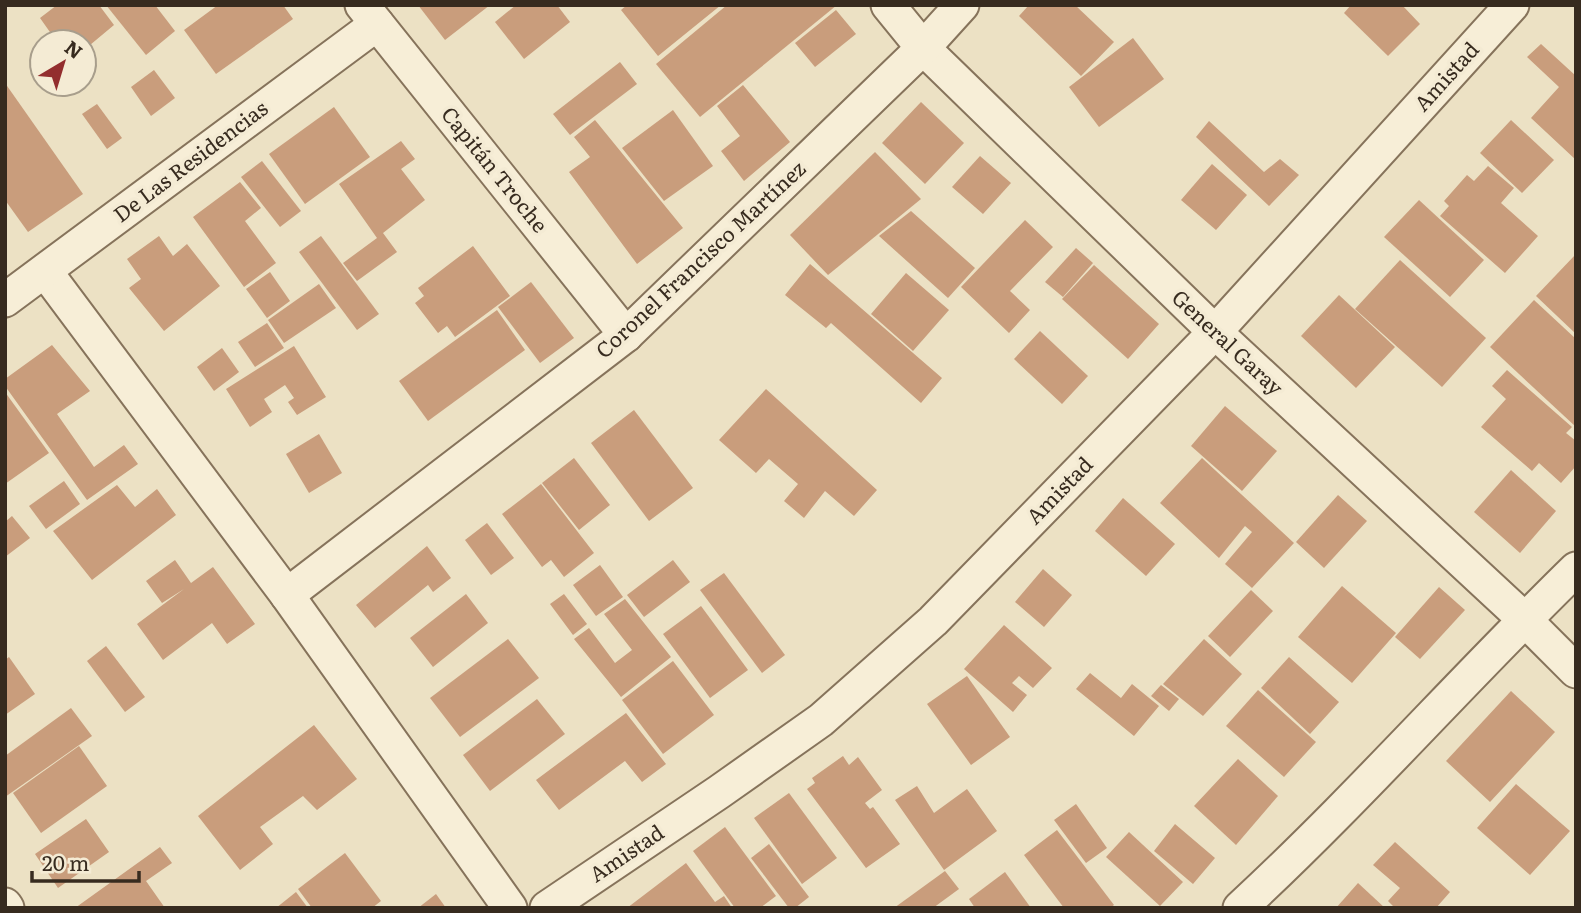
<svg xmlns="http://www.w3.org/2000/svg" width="1581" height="913" viewBox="0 0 1581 913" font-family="Literata,serif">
  <rect width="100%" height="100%" fill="#ece1c4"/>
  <!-- building -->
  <g fill="#c99d7c">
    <path d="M57 5H99L114 25 84 50V42H57L40 18Z"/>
    <path d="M106 5H155L175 31 146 55Z"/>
    <path d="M218 5H283L293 19 216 74 184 30Z"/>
    <path d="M418 5H490L445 40Z"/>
    <path d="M516 5H557L570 22 524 59 495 22Z"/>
    <path d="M627 5H721L658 56 621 10Z"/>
    <path d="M727 5H837L700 117 656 64Z"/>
    <path d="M1029 5H1075L1114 42 1081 76 1019 16Z"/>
    <path d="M1351 5H1402L1420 24 1388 56 1344 13Z"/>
    <path d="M836 10 856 34 815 67 795 43Z"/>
    <path d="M1133 38 1164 79 1099 127 1069 87Z"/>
    <path d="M1541 44 1576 76V160L1531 118 1559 87 1527 57Z"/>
    <path d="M620 62 637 84 570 135 553 114Z"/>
    <path d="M154 70 175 98 151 116 131 87Z"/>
    <path d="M5 83 83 194 28 232 5 200Z"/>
    <path d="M743 85 790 142 744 181 721 151 740 136 717 106Z"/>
    <path d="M921 102 964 143 925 184 882 143Z"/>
    <path d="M97 104 122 138 107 149 82 114Z"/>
    <path d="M334 107 370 157 305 204 269 154Z"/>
    <path d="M673 110 713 166 664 201 622 148Z"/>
    <path d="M595 120 683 228 637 264 569 172 590 157 574 137Z"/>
    <path d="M1511 120 1554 160 1522 193 1480 153Z"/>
    <path d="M1209 121 1264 172 1280 159 1299 175 1269 206 1196 137Z"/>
    <path d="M401 141 415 159 401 169 425 200 383 233 397 252 357 281 343 263 377 238 339 184Z"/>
    <path d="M875 152 921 199 828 275 790 235Z"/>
    <path d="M980 156 1011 183 983 214 952 187Z"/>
    <path d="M262 161 301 211 280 227 241 177Z"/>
    <path d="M1212 164 1247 195 1216 230 1181 200Z"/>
    <path d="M1488 166 1514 188 1501 203 1538 236 1505 273 1440 216 1449 206 1444 201 1467 175 1474 181Z"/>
    <path d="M240 182 261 208 245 221 276 263 244 287 193 217Z"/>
    <path d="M1419 200 1484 260 1450 297 1384 237Z"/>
    <path d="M911 211 975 268 948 298 879 236Z"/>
    <path d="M1025 220 1053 247 1010 291 1030 310 1009 333 961 287Z"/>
    <path d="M159 236 173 256 187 244 220 286 164 331 129 288 141 279 127 259Z"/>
    <path d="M321 236 379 314 357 330 299 252Z"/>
    <path d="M473 246 510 296 455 337 447 326 438 333 415 303 424 296 418 288Z"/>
    <path d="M1076 248 1093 263 1063 297 1045 282Z"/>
    <path d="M1576 254V334L1536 296Z"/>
    <path d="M1400 260 1486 338 1442 387 1355 309Z"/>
    <path d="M810 264 942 378 921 403 831 323 826 328 785 295Z"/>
    <path d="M1094 265 1159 324 1128 359 1062 299Z"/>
    <path d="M270 272 290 301 267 318 246 289Z"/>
    <path d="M906 273 949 310 913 351 871 314Z"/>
    <path d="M531 282 574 338 540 363 498 307Z"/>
    <path d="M319 284 336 308 284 343 268 320Z"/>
    <path d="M1339 295 1395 347 1356 388 1301 336Z"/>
    <path d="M1534 300 1576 339V427L1490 347Z"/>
    <path d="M497 310 525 350 428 421 399 381Z"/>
    <path d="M267 323 284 348 255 367 238 342Z"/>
    <path d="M1040 331 1088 376 1062 404 1014 359Z"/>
    <path d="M52 345 90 391 57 414 94 467 124 445 138 464 87 500 5 386V379Z"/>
    <path d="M294 346 326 397 297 415 288 402 294 398 285 385 264 399 272 412 250 427 226 389Z"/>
    <path d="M222 348 239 372 214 391 197 367Z"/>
    <path d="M1507 370 1572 427 1566 433 1576 441V466L1561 483 1539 463 1532 471 1481 427 1506 399 1492 386Z"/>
    <path d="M766 389 877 490 854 516 825 491 804 518 784 501 798 484 769 459 756 473 719 440Z"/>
    <path d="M5 392 49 453 5 484Z"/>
    <path d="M1225 406 1277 451 1242 491 1191 446Z"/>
    <path d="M634 410 693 488 649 521 591 443Z"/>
    <path d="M319 434 342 473 309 493 286 454Z"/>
    <path d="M574 458 610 505 579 530 542 483Z"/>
    <path d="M1202 458 1294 543 1252 588 1225 564 1252 532 1245 526 1219 558 1160 503Z"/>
    <path d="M1511 470 1556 511 1520 553 1474 512Z"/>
    <path d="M64 481 80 504 46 529 29 506Z"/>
    <path d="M541 484 594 553 564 577 551 560 542 567 502 514Z"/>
    <path d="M117 485 135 507 157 489 176 515 92 580 53 531Z"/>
    <path d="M1338 495 1367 521 1324 568 1296 542Z"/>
    <path d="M1123 498 1175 544 1146 576 1095 531Z"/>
    <path d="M12 516 30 538 5 557V522Z"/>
    <path d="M487 523 514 558 491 575 465 540Z"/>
    <path d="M427 546 451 578 433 592 428 585 375 628 356 605Z"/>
    <path d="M175 560 191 583 213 567 255 624 227 644 212 623 163 660 137 624 184 589 162 603 146 581Z"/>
    <path d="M673 560 690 582 644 617 627 595Z"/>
    <path d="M600 565 623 597 596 616 573 585Z"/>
    <path d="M1043 569 1072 595 1044 627 1015 602Z"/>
    <path d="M724 573 785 655 762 673 700 590Z"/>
    <path d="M1342 586 1396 633 1352 683 1298 637Z"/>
    <path d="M1439 587 1465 610 1420 659 1395 637Z"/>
    <path d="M1251 590 1273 611 1230 657 1208 636Z"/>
    <path d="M466 594 488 623 433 667 410 638Z"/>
    <path d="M564 594 587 624 573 635 550 604Z"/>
    <path d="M625 599 671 657 621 697 574 639 589 628 615 663 632 650 604 614Z"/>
    <path d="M701 606 748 670 710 698 663 634Z"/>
    <path d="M1004 625 1052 668 1033 688 1019 676 1012 683 1027 695 1013 712 964 669Z"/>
    <path d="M508 639 539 678 460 737 430 698Z"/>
    <path d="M1204 639 1242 674 1203 716 1163 684Z"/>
    <path d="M106 646 145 697 125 712 87 661Z"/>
    <path d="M9 657 35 694 5 715V660Z"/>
    <path d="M1289 657 1339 702 1310 734 1261 688Z"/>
    <path d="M673 661 714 715 663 754 622 700Z"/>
    <path d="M1090 673 1121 698 1132 684 1159 706 1134 736 1076 689Z"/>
    <path d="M967 676 1010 737 971 765 927 704Z"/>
    <path d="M1161 685 1179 699 1169 711 1151 696Z"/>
    <path d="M1258 690 1316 742 1284 777 1226 726Z"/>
    <path d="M1511 691 1555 732 1490 802 1446 761Z"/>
    <path d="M537 699 565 734 490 791 463 755Z"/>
    <path d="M71 708 92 736 5 797V756Z"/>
    <path d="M626 713 666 764 642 782 625 761 559 810 536 780Z"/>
    <path d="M314 725 357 779 317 810 303 796 260 827 273 844 240 870 198 816Z"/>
    <path d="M79 746 107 786 41 833 13 793Z"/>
    <path d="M843 756 849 765 858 757 882 790 865 803 870 809 873 807 900 844 866 868 807 789 815 783 812 778Z"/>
    <path d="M1238 759 1278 796 1236 845 1194 806Z"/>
    <path d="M1516 784 1570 831 1530 875 1477 828Z"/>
    <path d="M917 786 934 813 967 789 997 831 944 870 895 800Z"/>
    <path d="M789 793 837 858 802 884 754 818Z"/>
    <path d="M1076 804 1107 848 1086 863 1054 820Z"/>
    <path d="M86 819 109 852 58 888 35 854Z"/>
    <path d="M1175 824 1215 858 1193 884 1154 851Z"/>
    <path d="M725 827 776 896 760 908H735L693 851Z"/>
    <path d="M1057 830 1114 905 1110 908H1064L1024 855Z"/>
    <path d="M1129 832 1183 882 1160 906 1106 857Z"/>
    <path d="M1395 842 1450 892 1436 908H1395L1388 901 1400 888 1373 865Z"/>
    <path d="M769 844 809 897 795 908H789L751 858Z"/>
    <path d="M160 847 172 863 146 881 165 908H75Z"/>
    <path d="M345 853 381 901 372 908H312L298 889Z"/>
    <path d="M686 863 715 902 724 896 732 908H627Z"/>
    <path d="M945 871 959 889 933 908H894Z"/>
    <path d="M1005 872 1031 908H975L969 899Z"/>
    <path d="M1358 883 1385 908H1336Z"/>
    <path d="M296 892 308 908H276Z"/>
    <path d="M436 894 446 908H418Z"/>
  </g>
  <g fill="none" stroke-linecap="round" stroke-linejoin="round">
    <!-- minor casing -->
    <g stroke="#86735b" stroke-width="37">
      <g id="minor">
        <path d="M362 5 626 335"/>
        <path d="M888 5 923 48 1215 332 1524 619 1576 671"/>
        <path d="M45 271 287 595 510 908"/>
        <path d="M5 300 377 24"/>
        <path d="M287 595 626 335 923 48 962 5"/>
        <path d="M5 905 7 908"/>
        <path d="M547 908 719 792 821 720 933 621 1215 332 1512 5"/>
        <path d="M1240 908C1357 800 1462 680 1576 569"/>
      </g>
    </g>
    <!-- minor -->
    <use href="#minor" stroke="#f7eed7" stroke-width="33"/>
  </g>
  <g text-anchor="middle" stroke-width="7" stroke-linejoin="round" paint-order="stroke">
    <!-- street labels -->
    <g font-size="21" fill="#372b1f" stroke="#f4ebd4">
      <text transform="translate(1447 77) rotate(-48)" y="7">Amistad</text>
      <text transform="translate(191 162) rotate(-37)" y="7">De Las Residencias</text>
      <text transform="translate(494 170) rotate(51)" y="7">Capitán Troche</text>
      <text transform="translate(701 260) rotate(-43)" y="7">Coronel Francisco Martínez</text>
      <text transform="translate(1227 343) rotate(43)" y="7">General Garay</text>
      <text transform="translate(1060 491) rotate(-46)" y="7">Amistad</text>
      <text transform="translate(627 854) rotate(-34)" y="7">Amistad</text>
    </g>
  </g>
  <!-- border -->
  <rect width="1581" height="913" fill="none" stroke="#372b1f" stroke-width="14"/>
  <!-- north arrow -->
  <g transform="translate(63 63) rotate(38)"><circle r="33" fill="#f4ebd4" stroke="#a89e8c" stroke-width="2"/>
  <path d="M0-5L12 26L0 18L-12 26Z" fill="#932e2e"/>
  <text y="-10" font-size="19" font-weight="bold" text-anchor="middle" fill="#372b1f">N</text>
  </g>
  <!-- scale -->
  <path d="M32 871v10h107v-10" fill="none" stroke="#372b1f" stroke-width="3.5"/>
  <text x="42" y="871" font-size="21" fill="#372b1f" stroke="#f4ebd4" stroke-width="5" paint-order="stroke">20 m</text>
</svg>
